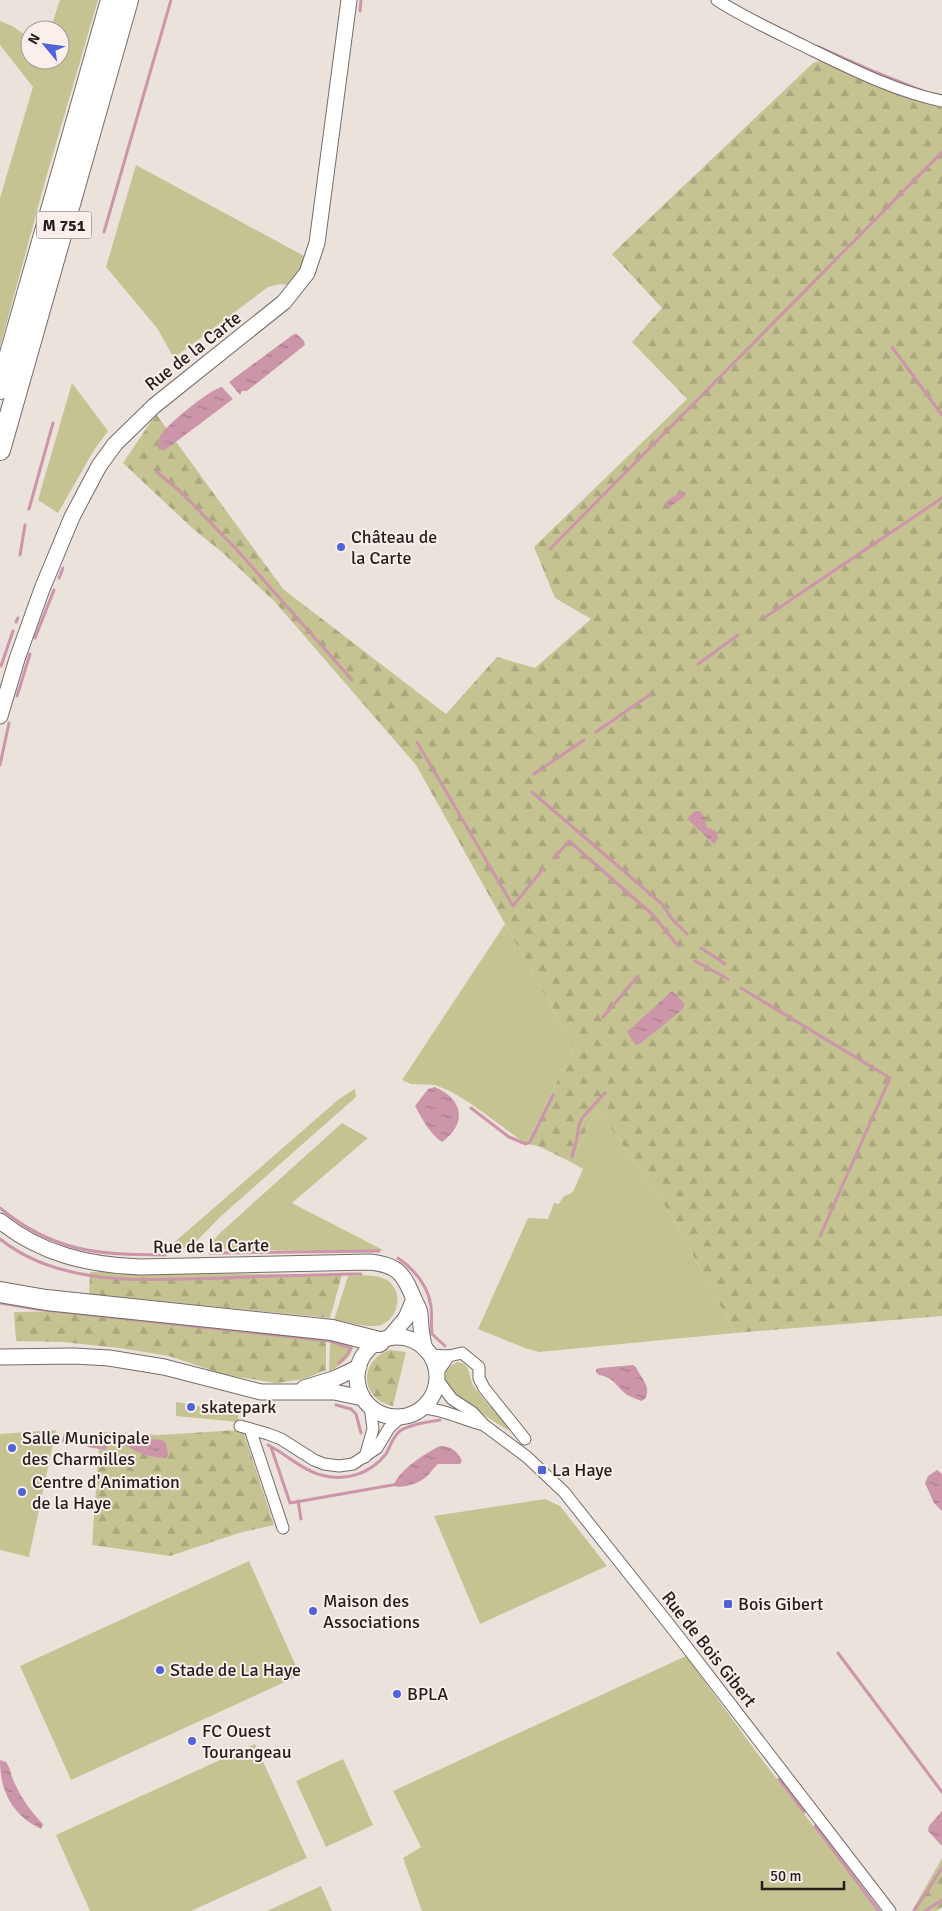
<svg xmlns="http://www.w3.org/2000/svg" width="942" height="1911" viewBox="0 0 942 1911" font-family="Signika,sans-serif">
  <defs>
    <pattern id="forest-firs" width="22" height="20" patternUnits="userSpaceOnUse" patternTransform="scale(1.25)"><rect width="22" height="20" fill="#c6c393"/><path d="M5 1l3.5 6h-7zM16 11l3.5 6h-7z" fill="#aaa77e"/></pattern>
    <pattern id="water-ripples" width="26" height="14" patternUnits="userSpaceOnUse" patternTransform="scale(1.25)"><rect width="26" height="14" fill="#cc95aa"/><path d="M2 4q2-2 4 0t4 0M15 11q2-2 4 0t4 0" fill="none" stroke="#a5798a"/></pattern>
  </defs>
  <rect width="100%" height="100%" fill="#ece2dc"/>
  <!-- green -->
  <g fill="#c6c393">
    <path d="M60 0H98L46 178 0 347V198L33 87 0 45V21L12 26 30 38V60H60V30H50Z"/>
    <path d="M136 165 306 257 301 273 290 285 280 284 268 287 174 358 157 328 106 267Z"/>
    <path d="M72 383 108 431 94 450 58 513 38 500Z"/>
    <path d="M505 924 574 1047 526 1144 470 1103 450 1091 435 1085 411 1084 402 1080Z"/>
    <path d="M355 1089 356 1097 219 1218 195 1243 183 1249 165 1248 177 1240 339 1099Z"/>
    <path d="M597 1108 672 1216 735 1333 539 1352 525 1348 478 1329 528 1218 548 1219 554 1203 559 1204 563 1197 573 1192 583 1169 571 1162Z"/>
    <path d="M342 1123 368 1138 292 1203 383 1250 378 1252 211 1249V1243L220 1233Z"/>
    <path d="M348 1276C360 1275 376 1274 387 1280 404 1291 399 1318 381 1325 369 1329 347 1321 334 1320Z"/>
    <path d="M330 1342 353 1347C351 1359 338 1366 329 1372Z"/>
    <path d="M457 1362C473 1364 467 1378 475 1388 485 1403 501 1415 509 1431 494 1421 455 1398 447 1383 445 1378 445 1374 447 1368Z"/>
    <path d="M176 1402 238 1413V1422L176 1416Z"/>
    <path d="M56 1430 29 1557 0 1550V1434Z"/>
    <path d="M545 1499 560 1506 607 1566 480 1624 434 1516Z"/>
    <path d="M249 1561 300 1675 71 1780 20 1666Z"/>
    <path d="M686 1656 763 1761 879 1911H422L403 1858 421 1847 393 1791Z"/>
    <path d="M255 1744 307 1858 191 1911H90L56 1835Z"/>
    <path d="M343 1759 373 1825 326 1847 296 1781Z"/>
    <path d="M321 1886 332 1911H267Z"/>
  </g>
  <!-- forest -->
  <g fill="url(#forest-firs)">
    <path d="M828 58 942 101V1316L735 1333 672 1216 597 1108 571 1162 538 1146 526 1144 574 1047 416 765 275 602 223 553 192 528 123 463 156 414 283 589 446 714 497 657 535 668 591 619 555 598 534 547 687 399 632 342 662 308 612 254 813 63Z"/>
    <path d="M90 1272 342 1275 330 1318 89 1294Z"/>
    <path d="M82 1311 326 1341V1370L304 1379 276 1383 226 1375 169 1356 119 1348 63 1342 16 1341 14 1312Z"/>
    <path d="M389 1350 406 1352 393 1406C360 1400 358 1361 389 1350Z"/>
    <path d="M238 1430 244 1433 274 1525 239 1533 170 1556 92 1545 100 1432 160 1435Z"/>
    <path d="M942 1858V1907L936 1911H912Z"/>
  </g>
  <!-- water -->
  <g fill="url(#water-ripples)">
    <path d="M294 334H297L304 341 305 345 247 391H242L240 395 229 382Z"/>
    <path d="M222 387 233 399 165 450H160L158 448C158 443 158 440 160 436 166 425 210 389 222 387Z"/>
    <path d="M683 491 686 494 683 498 668 508 666 504 668 500Z"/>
    <path d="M695 811H699L705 817 706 827 717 832 718 839 714 844 687 819Z"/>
    <path d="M672 991 685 1004 683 1009 641 1043 636 1045 627 1032Z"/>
    <path d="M435 1087C463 1099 468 1123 442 1142 430 1134 422 1119 415 1106L428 1089Z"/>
    <path d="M633 1365 636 1367C641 1379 652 1386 645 1399L641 1401C637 1399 633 1398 629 1396 618 1390 615 1377 599 1375L596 1372V1369L600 1368Z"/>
    <path d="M64 1433 163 1440 166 1443 168 1455 166 1458C149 1457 131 1453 122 1439L109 1438 106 1450C93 1448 90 1448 78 1443 74 1441 67 1444 62 1442Z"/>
    <path d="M440 1446C450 1446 458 1451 462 1461L460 1464H438C433 1468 431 1473 426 1477 420 1483 402 1489 394 1486 396 1472 427 1452 440 1446Z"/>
    <path d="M937 1470 942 1474V1511L934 1503 925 1483 928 1476Z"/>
    <path d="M0 1760 6 1762C11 1769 11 1777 15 1784 22 1799 31 1812 43 1824L41 1829C12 1815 0 1791 0 1760Z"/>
    <path d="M942 1811V1846L928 1831 929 1826Z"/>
  </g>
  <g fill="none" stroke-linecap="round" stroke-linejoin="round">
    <!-- stream -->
    <g stroke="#cc95aa" stroke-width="3">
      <path d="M360 11 361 0"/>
      <path d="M819 47 875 72 920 90"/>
      <path d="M104 232 171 0"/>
      <path d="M892 347 942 415"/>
      <path d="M157 472 182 493 237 550 352 680"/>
      <path d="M29 509 53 423"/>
      <path d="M550 549 942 152"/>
      <path d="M20 555 25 525"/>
      <path d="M59 578 63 568"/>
      <path d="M764 618 942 498"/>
      <path d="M16 622 18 618"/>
      <path d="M35 638 54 590"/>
      <path d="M698 664 738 635"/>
      <path d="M1 666 13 631"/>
      <path d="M17 696 30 654"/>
      <path d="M596 732 651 694"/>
      <path d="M417 742 513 906 543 869"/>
      <path d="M0 765 9 723"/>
      <path d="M534 774 584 740"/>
      <path d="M532 792 662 904 672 919 687 934"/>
      <path d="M554 858 569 841 653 915 678 946"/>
      <path d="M701 948 725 964"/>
      <path d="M695 961 728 979"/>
      <path d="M741 988 890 1078 820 1236"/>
      <path d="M603 1017 638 976"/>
      <path d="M471 1108 509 1137 526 1144 530 1142 553 1095"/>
      <path d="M572 1157 577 1138 579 1125 582 1118 605 1093"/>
      <path d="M0 1208C53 1252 99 1255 165 1255"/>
      <path d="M0 1239C63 1289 149 1279 224 1278 270 1276 316 1275 361 1274"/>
      <path d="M210 1253 379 1251"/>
      <path d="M398 1258C415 1270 428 1285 431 1306 432 1315 431 1324 432 1334L445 1346"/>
      <path d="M0 1303 36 1309 330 1341 351 1348 346 1356 339 1363"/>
      <path d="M336 1405 351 1409 356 1414 361 1433"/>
      <path d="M268 1445C286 1454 302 1470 321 1475 345 1482 370 1474 386 1454 390 1447 393 1436 400 1431 411 1424 427 1422 440 1420"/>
      <path d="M271 1447 290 1503 398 1484"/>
      <path d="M298 1501 301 1519"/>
      <path d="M838 1653 942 1792"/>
      <path d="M779 1779 804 1812"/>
      <path d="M815 1826 879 1911"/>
      <path d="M914 1911 942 1868"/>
      <path d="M925 1911 942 1900"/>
    </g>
    <!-- minor casing -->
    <g stroke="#756c67" stroke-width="13">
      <g id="minor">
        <path d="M717 0C745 18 776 32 806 47 849 68 894 91 942 101"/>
        <path d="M430 1355 449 1356 462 1353 479 1367V1378L484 1388 525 1439"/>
        <path d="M437 1373 449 1356"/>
        <path d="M437 1379 452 1399 472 1412 484 1425 527 1457 564 1492 672 1628 890 1911"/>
        <path d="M422 1408C444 1409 463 1420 484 1425"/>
        <path d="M240 1426 268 1434 281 1439 314 1460 324 1464 339 1466 353 1464 377 1448 389 1428 401 1417"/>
        <path d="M250 1429 283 1528"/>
        <path d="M365 1457 373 1429 370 1406"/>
      </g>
    </g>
    <!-- tertiary casing -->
    <g stroke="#756c67" stroke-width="17">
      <g id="tertiary">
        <path d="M0 716 17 659 42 589 72 517 99 466 115 444 154 406 284 302 307 273 317 243 349 0"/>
        <path d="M0 1221C41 1254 88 1265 140 1267L370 1262C399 1265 404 1275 414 1299 416 1304 420 1309 420 1314 421 1326 421 1336 425 1349"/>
        <circle cx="397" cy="1377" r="40"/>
        <path d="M389 1338 406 1318 414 1299"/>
        <path d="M0 1357 74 1356 109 1358 164 1367 261 1392H334L363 1398"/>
        <path d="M304 1388 336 1378 359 1367"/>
      </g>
    </g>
    <!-- trunk casing -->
    <g stroke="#756c67" stroke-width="22">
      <g id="trunk">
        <path d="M0 389 111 0"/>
        <path d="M0 450 128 0"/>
        <path d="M0 1292 46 1300 332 1330 379 1342"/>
      </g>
    </g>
    <!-- minor -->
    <use href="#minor" stroke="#fff" stroke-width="11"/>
    <!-- tertiary -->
    <use href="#tertiary" stroke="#fff" stroke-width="15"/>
    <!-- trunk -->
    <use href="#trunk" stroke="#fff" stroke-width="20"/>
  </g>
  <!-- markers -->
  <g fill="#5063d8" stroke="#faefea" stroke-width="2">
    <circle cx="341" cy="547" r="5"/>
    <circle cx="191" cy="1407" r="5"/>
    <circle cx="12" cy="1448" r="5"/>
    <rect x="537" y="1465" width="10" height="10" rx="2.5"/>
    <circle cx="22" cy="1492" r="5"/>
    <rect x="723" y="1599" width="10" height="10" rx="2.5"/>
    <circle cx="313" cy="1611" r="5"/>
    <circle cx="160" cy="1670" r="5"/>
    <circle cx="397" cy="1694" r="5"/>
    <circle cx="192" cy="1741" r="5"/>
  </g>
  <g text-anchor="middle" stroke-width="4" stroke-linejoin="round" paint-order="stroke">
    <!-- shield labels -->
    <rect fill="#faefea" stroke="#645d5a" stroke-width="1" x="36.5" y="211.5" width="55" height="27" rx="4"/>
    <g font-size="16" font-weight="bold" fill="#231f1d">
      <text x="64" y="231">M 751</text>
    </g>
    <!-- street labels -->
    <g font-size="18" fill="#231f1d" stroke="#faefea">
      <text transform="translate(193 351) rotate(-38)" y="6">Rue de la Carte</text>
      <text transform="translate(211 1246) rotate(-1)" y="6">Rue de la Carte</text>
      <text transform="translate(709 1649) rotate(52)" y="6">Rue de Bois Gibert</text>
    </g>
    <!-- poi labels -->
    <g font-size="18" fill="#231f1d" stroke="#faefea" text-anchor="start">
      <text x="351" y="543">Château de<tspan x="351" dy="21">la Carte</tspan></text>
      <text x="201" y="1413">skatepark</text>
      <text x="22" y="1444">Salle Municipale<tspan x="22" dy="21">des Charmilles</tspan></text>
      <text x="552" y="1476">La Haye</text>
      <text x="32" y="1488">Centre d'Animation<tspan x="32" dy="21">de la Haye</tspan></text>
      <text x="323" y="1607">Maison des<tspan x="323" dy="21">Associations</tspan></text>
      <text x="738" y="1610">Bois Gibert</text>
      <text x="170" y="1676">Stade de La Haye</text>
      <text x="407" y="1700">BPLA</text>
      <text x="202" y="1737">FC Ouest<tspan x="202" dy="21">Tourangeau</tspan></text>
    </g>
  </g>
  <!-- north arrow -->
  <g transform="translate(45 45) rotate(299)"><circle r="24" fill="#faefea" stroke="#a49c98"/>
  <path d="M0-4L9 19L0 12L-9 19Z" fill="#5063d8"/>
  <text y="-8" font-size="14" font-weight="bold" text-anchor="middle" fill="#231f1d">N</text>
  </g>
  <!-- scale -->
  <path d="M762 1881v8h82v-8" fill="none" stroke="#231f1d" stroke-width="2.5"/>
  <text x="770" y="1881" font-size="15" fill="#231f1d" stroke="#faefea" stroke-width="4" paint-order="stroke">50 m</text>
</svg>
